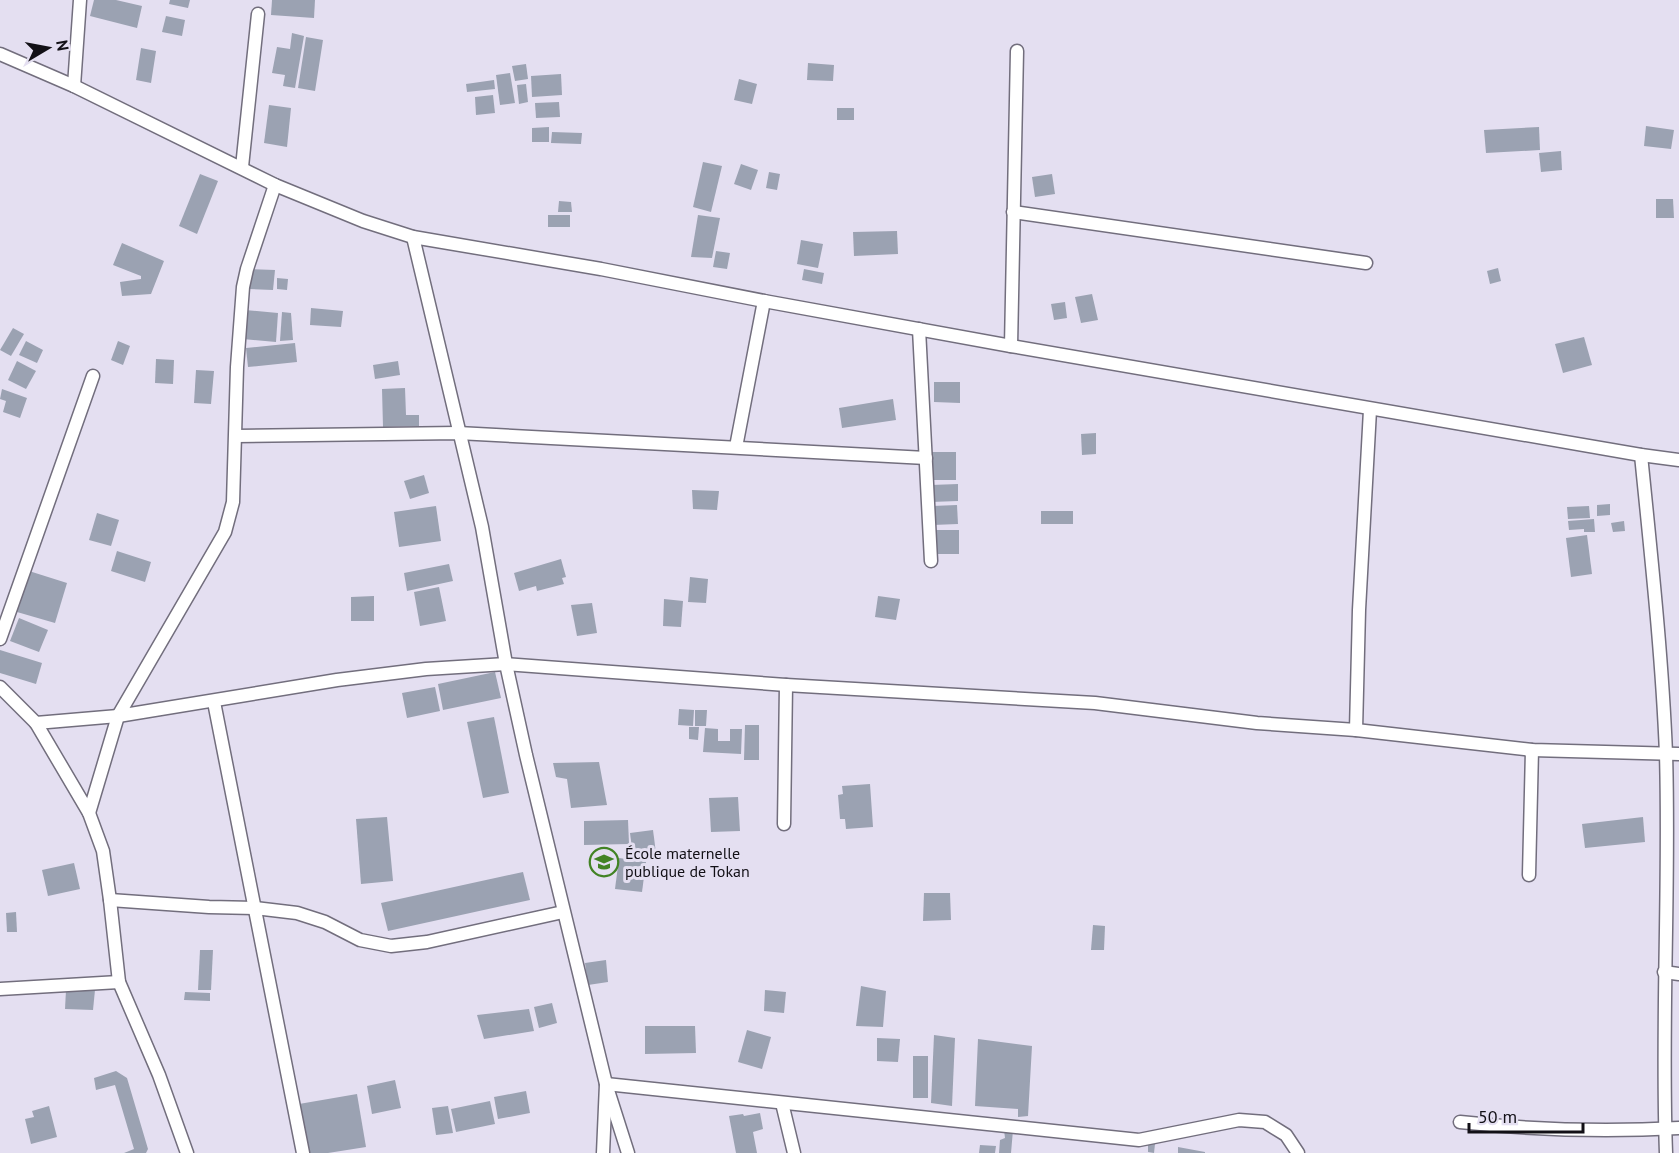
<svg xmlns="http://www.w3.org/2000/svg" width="1679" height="1153" viewBox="0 0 1679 1153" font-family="'PT Sans',sans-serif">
  <rect width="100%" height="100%" fill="#e4dff1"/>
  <!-- building -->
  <g fill="#9ba2b2">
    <path d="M94 0H116L142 6 137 28 90 16Z"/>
    <path d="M170 0H190L188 8 169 4Z"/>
    <path d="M272 0H315L314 18 271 15Z"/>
    <path d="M166 16 185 20 182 36 162 32Z"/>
    <path d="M292 33 304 36 295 88 283 86 285 75 272 73 277 47 290 49Z"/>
    <path d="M306 37 323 40 315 91 298 88Z"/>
    <path d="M141 48 156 51 151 83 136 80Z"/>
    <path d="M808 63 834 65 833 81 807 80Z"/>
    <path d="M526 64 528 79 515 81 512 66Z"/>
    <path d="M510 73 515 103 500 105 496 75Z"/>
    <path d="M561 74 562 95 532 97 531 76Z"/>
    <path d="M739 79 757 84 752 104 734 100Z"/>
    <path d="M494 80 495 89 467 92 466 84Z"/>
    <path d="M526 84 528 102 519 104 517 85Z"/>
    <path d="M493 95 495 113 476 115 475 97Z"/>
    <path d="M559 102 560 117 536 118 535 103Z"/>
    <path d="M269 105 291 108 287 147 264 143Z"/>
    <rect x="837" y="108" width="17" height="12"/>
    <path d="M1646 126 1674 130 1671 149 1644 146Z"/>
    <path d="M549 127V142H532V128Z"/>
    <path d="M1539 127 1540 150 1486 153 1484 130Z"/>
    <path d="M552 132 582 133 581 144 551 143Z"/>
    <path d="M1561 151 1562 170 1541 172 1539 153Z"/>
    <path d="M703 162 722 166 711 212 693 207Z"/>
    <path d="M741 164 758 170 751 190 734 184Z"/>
    <path d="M769 172 780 174 777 190 766 188Z"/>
    <path d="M200 174 218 181 197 234 179 226Z"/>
    <path d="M1052 174 1055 194 1035 197 1032 177Z"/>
    <path d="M1656 199H1673L1674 218H1656Z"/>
    <path d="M559 201 571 202 572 212H558Z"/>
    <rect x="548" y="215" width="22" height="12"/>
    <path d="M698 215 720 218 712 258 691 257Z"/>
    <path d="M897 231 898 254 854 256 853 232Z"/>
    <path d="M801 240 823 244 818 268 797 264Z"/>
    <path d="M122 243 164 261 151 294 122 296 120 282 141 279V276L113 265Z"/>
    <path d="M716 251 730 253 727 269 713 267Z"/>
    <path d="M1498 268 1501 281 1490 284 1487 271Z"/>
    <path d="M251 269 275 270 273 290 248 289Z"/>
    <path d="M804 269 824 273 822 284 802 280Z"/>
    <path d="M277 278 288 279 287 290 277 289Z"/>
    <path d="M1092 294 1098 320 1081 323 1075 297Z"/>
    <path d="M1065 302 1067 318 1054 320 1051 304Z"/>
    <path d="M311 308 343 311 341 327 310 325Z"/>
    <path d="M245 310 278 313 276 342 243 339Z"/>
    <path d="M282 312 291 313 293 340 280 341Z"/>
    <path d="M13 328 24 334 11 356 0 350Z"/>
    <path d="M1584 337 1592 365 1563 373 1555 344Z"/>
    <path d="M26 341 43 350 37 363 19 355Z"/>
    <path d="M118 341 130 346 123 365 111 360Z"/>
    <path d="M295 343 297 362 248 367 246 348Z"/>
    <path d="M156 359 174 360 173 384 155 383Z"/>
    <path d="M17 361 36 371 26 389 8 380Z"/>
    <path d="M398 361 400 375 375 379 373 365Z"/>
    <path d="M196 370 214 371 211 404 194 403Z"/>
    <path d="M934 382H960V403L934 402Z"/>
    <path d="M405 388 406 415H419V426L383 427 382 389Z"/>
    <path d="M2 389 27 398 20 418 3 412 6 401 0 399Z"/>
    <path d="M893 399 896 420 842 428 839 408Z"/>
    <path d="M1096 433V454L1082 455 1081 434Z"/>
    <rect x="931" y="452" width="25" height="28"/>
    <path d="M424 475 429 493 410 499 404 481Z"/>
    <path d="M958 484V501L931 502V485Z"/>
    <path d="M692 490 719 491 717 510 693 509Z"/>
    <path d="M1610 504V515L1597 516V505Z"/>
    <path d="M957 505 958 524 933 525 932 506Z"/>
    <path d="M436 506 441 541 399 547 394 512Z"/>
    <path d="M1589 506 1590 518 1568 519 1567 507Z"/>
    <rect x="1041" y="511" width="32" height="13"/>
    <path d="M97 513 119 520 111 546 89 540Z"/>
    <path d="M1594 519 1595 532H1584V529L1569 530 1568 521Z"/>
    <path d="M1624 521 1625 531 1613 532 1611 523Z"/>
    <rect x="934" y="530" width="25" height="24"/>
    <path d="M1587 535 1592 574 1571 577 1566 538Z"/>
    <path d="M117 551 151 562 145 582 111 571Z"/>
    <path d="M561 559 566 577 562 578 564 584 537 591 536 586 519 591 514 573Z"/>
    <path d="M449 564 453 581 407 591 404 573Z"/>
    <path d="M29 571 67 583 55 623 17 612Z"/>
    <path d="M690 577 708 579 706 603 688 602Z"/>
    <path d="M439 587 446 621 420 626 414 592Z"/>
    <path d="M374 596V621H351V597Z"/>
    <path d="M878 596 900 599 896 620 875 617Z"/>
    <path d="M664 599 683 601 681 627 663 626Z"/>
    <path d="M592 603 597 633 577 636 571 605Z"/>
    <path d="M19 618 48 630 39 652 10 641Z"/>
    <path d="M0 650 42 663 36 684 0 673Z"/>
    <path d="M495 672 501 698 443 710 438 684Z"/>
    <path d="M435 687 440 711 407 718 402 693Z"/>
    <path d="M679 709 694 710 693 726 678 725Z"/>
    <path d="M695 710H707L706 726H695Z"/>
    <path d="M494 717 509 793 483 798 467 722Z"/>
    <path d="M745 725H759V760H744Z"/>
    <path d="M689 727H699L698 740 689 739Z"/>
    <path d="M705 728 718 729V741H730V729H742L741 754 703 752Z"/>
    <path d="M599 762 607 805 571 808 567 779 556 777 553 763Z"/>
    <path d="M870 784 873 827 846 829 845 819H840L838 795 843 794 842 786Z"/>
    <path d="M738 797 740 831 711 832 709 798Z"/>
    <path d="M387 817 393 881 361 884 356 819Z"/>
    <path d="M1643 817 1645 842 1585 848 1582 824Z"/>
    <path d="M628 820 629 844 584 845V821Z"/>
    <path d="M653 830 656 853 633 856 630 833Z"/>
    <path d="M619 858 646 862 642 892 615 889Z"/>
    <path d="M74 863 80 889 48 896 42 870Z"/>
    <path d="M523 872 530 900 388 931 381 903Z"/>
    <path d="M924 893H950L951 920 923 921Z"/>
    <path d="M16 912 17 932H7L6 913Z"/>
    <path d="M1093 925 1105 926 1104 950H1091Z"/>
    <path d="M200 950H213L211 990H198Z"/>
    <path d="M606 960 608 982 588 985 585 963Z"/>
    <path d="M861 986 886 991 883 1027 856 1026Z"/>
    <path d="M66 990H95L93 1010 65 1009Z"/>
    <path d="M765 990 786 992 784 1013 764 1011Z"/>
    <path d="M185 992 210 993V1001L184 1000Z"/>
    <path d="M552 1003 557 1023 539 1028 534 1007Z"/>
    <path d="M529 1009 534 1031 484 1039 477 1015Z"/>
    <path d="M645 1026H695L696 1053 645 1054Z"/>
    <path d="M747 1030 771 1037 762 1069 738 1062Z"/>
    <path d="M934 1035 955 1038 952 1106 931 1103Z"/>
    <path d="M877 1038 900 1039 898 1062 877 1061Z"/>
    <path d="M978 1039 1032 1046 1028 1116 1018 1117V1109L975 1106Z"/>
    <rect x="913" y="1056" width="15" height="42"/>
    <path d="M116 1071 127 1078 148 1149 146 1153H124L134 1149 115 1085 96 1090 94 1078Z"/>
    <path d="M395 1080 401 1108 372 1114 367 1086Z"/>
    <path d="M526 1091 530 1113 498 1119 494 1097Z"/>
    <path d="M357 1094 366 1147 328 1153H307L299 1104Z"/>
    <path d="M490 1101 495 1124 456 1132 451 1109Z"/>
    <path d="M49 1106 57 1137 31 1144 25 1119 34 1117 32 1111Z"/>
    <path d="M448 1106 453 1133 436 1135 432 1108Z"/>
    <path d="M760 1113 763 1129 753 1132 757 1153H736L729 1116 743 1114 744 1116Z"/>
    <path d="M1004 1130H1013L1011 1153H999L1000 1140 1005 1138Z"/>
    <path d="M1148 1143 1155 1144 1154 1153 1148 1152Z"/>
    <path d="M980 1145 996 1146 995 1153H979Z"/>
    <path d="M1178 1147 1205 1152V1153H1178Z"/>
  </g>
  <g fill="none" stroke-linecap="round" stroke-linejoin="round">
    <!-- street casing -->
    <g stroke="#726e7d" stroke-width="15">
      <g id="street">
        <path d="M0 54 74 86 275 185 363 221 413 237 601 269 764 301 1011 346 1641 455 1679 460"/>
        <path d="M74 86 80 0"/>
        <path d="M242 167 258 14"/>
        <path d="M1013 212 1366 263"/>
        <path d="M413 237 482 527 506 664 526 755 606 1084 628 1153"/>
        <path d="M919 329 931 561"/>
        <path d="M1011 346 1017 51"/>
        <path d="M236 436 458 433 926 458"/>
        <path d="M736 447 764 301"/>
        <path d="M1641 455C1651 555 1662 654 1666 754 1670 887 1661 1020 1666 1153"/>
        <path d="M0 639 93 376"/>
        <path d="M0 687 36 723 89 813 103 851 110 900 119 982 159 1075 187 1153"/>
        <path d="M214 702 303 1153"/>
        <path d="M36 723 118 716 337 680 426 669 506 664 786 685 1095 703 1257 723 1356 730 1532 750 1679 754"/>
        <path d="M1356 730 1359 610 1370 410"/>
        <path d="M89 813 118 716 225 532 233 502 237 367 243 287 247 269 275 185"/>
        <path d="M784 824 786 685"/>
        <path d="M1529 875 1532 750"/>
        <path d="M110 900 209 907 255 908 297 913 325 922 360 940 391 946 427 942 563 912"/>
        <path d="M1664 972 1679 974"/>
        <path d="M0 989 119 982"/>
        <path d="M782 1103 794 1153"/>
        <path d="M1460 1122C1533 1130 1606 1132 1679 1128"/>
        <path d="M603 1153 606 1084 1139 1140 1239 1120 1265 1122 1286 1135 1298 1153"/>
      </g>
    </g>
    <!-- street -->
    <use href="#street" stroke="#fff" stroke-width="12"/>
  </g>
  <!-- icons -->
  <defs>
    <g id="school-ring" transform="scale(1.5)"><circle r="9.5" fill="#e4dff1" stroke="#428324" stroke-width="1.5"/><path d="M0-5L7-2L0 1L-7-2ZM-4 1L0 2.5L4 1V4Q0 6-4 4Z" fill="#428324"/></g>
  </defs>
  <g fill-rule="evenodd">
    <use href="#school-ring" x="604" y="862"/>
  </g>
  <g text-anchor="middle" stroke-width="6" stroke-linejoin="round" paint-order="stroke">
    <!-- poi labels -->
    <g font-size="16" fill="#121016" stroke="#e4dff1" text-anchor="start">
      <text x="625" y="859">École maternelle<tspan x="625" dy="18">publique de Tokan</tspan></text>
    </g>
  </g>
  <!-- north arrow -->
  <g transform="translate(48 48) rotate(80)" stroke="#e4dff1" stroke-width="4.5" paint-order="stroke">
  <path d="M0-4.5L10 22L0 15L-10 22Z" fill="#121016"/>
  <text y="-9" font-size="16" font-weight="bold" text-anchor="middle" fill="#121016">N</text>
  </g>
  <!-- scale -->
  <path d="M1469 1123v9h114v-9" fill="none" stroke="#121016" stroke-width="3"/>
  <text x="1478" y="1123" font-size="18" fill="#121016" stroke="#e4dff1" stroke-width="4.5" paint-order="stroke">50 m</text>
</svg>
